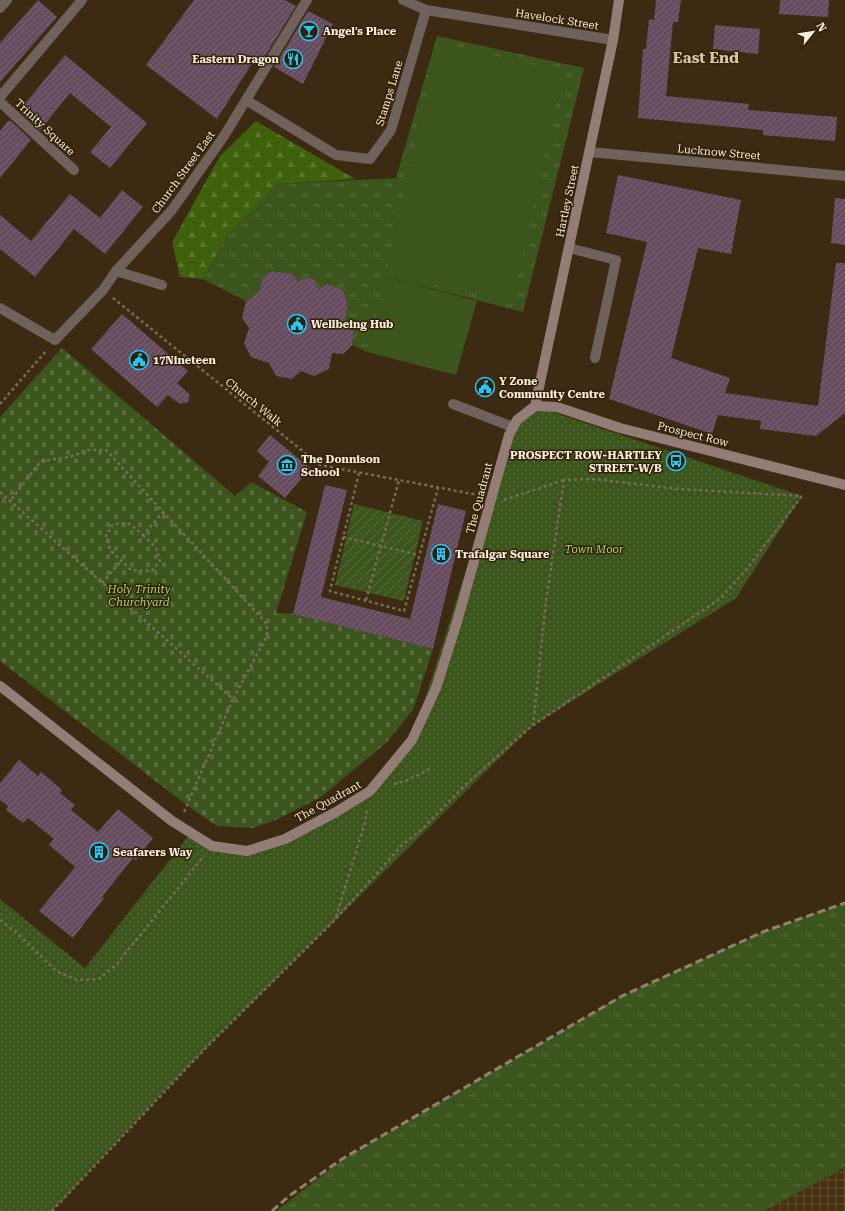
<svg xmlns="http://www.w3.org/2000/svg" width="845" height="1211" viewBox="0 0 845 1211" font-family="'Roboto Serif',serif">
  <defs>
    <pattern id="industrial-grid" width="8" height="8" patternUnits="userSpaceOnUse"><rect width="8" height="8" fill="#483111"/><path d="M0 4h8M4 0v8" fill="none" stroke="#634f33"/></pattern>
    <pattern id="grass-tufts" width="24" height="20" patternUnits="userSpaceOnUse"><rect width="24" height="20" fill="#3b551d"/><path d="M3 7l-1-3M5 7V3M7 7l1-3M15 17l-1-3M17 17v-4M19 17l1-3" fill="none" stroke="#586e3d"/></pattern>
    <pattern id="forest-firs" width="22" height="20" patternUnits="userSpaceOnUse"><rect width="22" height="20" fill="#3f600c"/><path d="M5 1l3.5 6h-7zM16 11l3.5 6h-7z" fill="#5c772f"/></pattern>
    <pattern id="cemetery-stones" width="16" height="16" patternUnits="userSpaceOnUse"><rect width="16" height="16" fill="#3b551d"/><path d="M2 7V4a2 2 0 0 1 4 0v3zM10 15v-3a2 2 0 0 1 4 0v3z" fill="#586e3d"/></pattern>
    <pattern id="park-dots" width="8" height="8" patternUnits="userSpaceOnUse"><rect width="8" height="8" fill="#3b551d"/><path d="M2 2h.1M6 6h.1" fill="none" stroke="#586e3d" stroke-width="1.8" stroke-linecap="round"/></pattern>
    <pattern id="garden-furrows" width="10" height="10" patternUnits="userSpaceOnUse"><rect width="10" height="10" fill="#3b551d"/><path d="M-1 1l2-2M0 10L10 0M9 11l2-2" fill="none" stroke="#586e3d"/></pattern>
    <pattern id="building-hatch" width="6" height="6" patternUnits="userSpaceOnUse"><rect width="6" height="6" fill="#674b5e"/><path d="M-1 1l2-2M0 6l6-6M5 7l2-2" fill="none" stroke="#7e6575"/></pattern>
  </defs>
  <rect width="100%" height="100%" fill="#3d2a12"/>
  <!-- industrial -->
  <path fill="url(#industrial-grid)" d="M845 1166V1211H764L835 1173Z"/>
  <!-- grass -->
  <g fill="url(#grass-tufts)">
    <path d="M437 36 584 68 523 312 387 277 367 352 352 345 354 332 345 320 348 306 343 290 328 284 318 289 315 280 306 277 298 282 293 274 271 271 262 278 259 293 246 301 203 279 227 236 278 184 396 178Z"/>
    <path d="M845 903V1166L835 1173 764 1211H276L343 1159 622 996 765 931Z"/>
  </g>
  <!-- forest -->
  <path fill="url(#forest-firs)" d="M256 121 355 179 278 184 227 236 203 279 180 277 172 242 220 156Z"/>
  <!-- cemetery -->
  <path fill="url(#cemetery-stones)" d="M62 348 235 496 251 482 307 512 276 613 293 614 433 649 413 710 386 743 321 797 278 819 253 828 217 826 188 806 0 661V417Z"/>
  <!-- park -->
  <path fill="url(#park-dots)" d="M535 406 802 496 736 598 532 726 204 1050 52 1211H0V899L85 968 190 834 212 846 247 851 285 839 370 791 412 740 509 435Z"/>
  <!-- garden -->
  <path fill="url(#garden-furrows)" d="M354 504 423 521 404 601 335 585Z"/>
  <!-- pitch -->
  <g fill="#3b551d">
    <path d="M438 43 563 71 512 302 386 274Z"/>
    <path d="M386 277 477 301 456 375 367 352Z"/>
  </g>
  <!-- building -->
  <g fill="url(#building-hatch)">
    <path d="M38 0 57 17 0 82V43Z"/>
    <path d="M194 0H285L296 6 262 61 256 57 217 119 146 65Z"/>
    <path d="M656 0H681L678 22H673L666 96 749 104 748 110 837 117 835 141 763 135V130L638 118 643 49H646L649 19 654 20Z"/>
    <path d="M780 0H829L828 17 779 14Z"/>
    <path d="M308 11 333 24 303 84 274 67Z"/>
    <path d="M715 25 760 29 758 54 713 49Z"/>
    <path d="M65 55 147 123 110 168 90 152 111 127 70 93 40 130 19 111Z"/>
    <path d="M8 121H11L31 140 0 178V131Z"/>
    <path d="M618 175 741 200 731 254 698 248 671 358 730 378 725 393 818 406 836 263H845V413L816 436 760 429 761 421 718 415 712 434 609 399 647 242 606 233Z"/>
    <path d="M122 190 143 207 105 254 74 229 35 277 0 249V215L31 241 70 194 100 218Z"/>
    <path d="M835 198 845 199V245L831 243Z"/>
    <path d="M271 271 293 274 298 282 306 277 315 280 318 289 328 284 343 290 348 306 345 320 354 332 352 345 343 354 332 353 329 369 314 376 301 371 292 379 276 376 269 363 251 357 244 343 249 328 242 318 246 301 259 293 262 278Z"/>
    <path d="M122 314 188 371 177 383 190 395 188 402 180 404 168 395 157 407 91 349Z"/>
    <path d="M270 435 310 468 285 498 258 476 269 462 257 451Z"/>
    <path d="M325 485 347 490 321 597 410 619 438 504 466 511 433 649 293 614Z"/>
    <path d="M19 760 38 776 41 772 62 790 60 793 75 805 71 810 98 832 118 809 153 838 136 860 133 858 102 897 104 898 73 938 39 911 75 867 49 845 54 839 28 818 23 823 6 810 8 806 0 800V783Z"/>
  </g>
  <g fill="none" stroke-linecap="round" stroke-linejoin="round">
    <!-- path -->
    <g stroke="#7b6b56" stroke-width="2.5" stroke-dasharray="3 3" stroke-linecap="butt">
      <path d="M113 298 320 465 478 495"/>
      <path d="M0 404 46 351"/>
      <path d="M359 473 330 591 404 611 438 488"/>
      <path d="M0 492 233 699 267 636V624L106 450H86L70 457 41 461 10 501"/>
      <path d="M504 500 564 480"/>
      <path d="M143 535 156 548 160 561 152 571 131 570 110 550 106 535 113 524H130L143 535 163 512"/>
      <path d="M343 537 419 555"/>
      <path d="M102 583 121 561"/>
      <path d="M366 600 399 480"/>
      <path d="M533 726 546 601 564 480 593 479 679 489 802 496"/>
      <path d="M394 784 408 780 432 768"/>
      <path d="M184 812 233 699"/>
      <path d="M336 917 365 822 367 809"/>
      <path d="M0 920 16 932 56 971 77 980 99 979 116 965 204 856"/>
      <path d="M52 1211 204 1050 335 920 402 845 421 830 465 785 532 726 721 598 746 570 802 496"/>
    </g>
    <!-- lane -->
    <g stroke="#70615d" stroke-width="10">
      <path d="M569 248 616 260 595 358"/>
      <path d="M116 271 162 285"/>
      <path d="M453 404 513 427"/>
    </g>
    <!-- street -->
    <g stroke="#70615d" stroke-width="10">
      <path d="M403 0 426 10 613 40"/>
      <path d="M0 8 7 0"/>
      <path d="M0 97 82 0"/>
      <path d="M246 100 336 155 370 159 391 130 426 10"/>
      <path d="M0 102 74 170"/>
      <path d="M590 152 845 176"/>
      <path d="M0 308 55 340 103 290 116 271 172 210 224 136 307 0"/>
    </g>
    <!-- secondary -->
    <g stroke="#957d77" stroke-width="10">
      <path d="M535 406 613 40 619 0"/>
      <path d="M535 406 557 407 620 428 845 485"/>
      <path d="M0 686 172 821 212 846 247 851 285 839 336 812 370 791 412 740 436 688 457 622 509 435 517 420 535 406"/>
    </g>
    <!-- rail -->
    <path stroke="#91826e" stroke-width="3" stroke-dasharray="8 4" stroke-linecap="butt" d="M272 1211 289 1196 342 1159 622 996 765 931 845 903"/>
  </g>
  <!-- icons -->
  <defs>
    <g id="bar-ring" transform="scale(1)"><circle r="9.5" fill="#322007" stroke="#22c9fe" stroke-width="1.5"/><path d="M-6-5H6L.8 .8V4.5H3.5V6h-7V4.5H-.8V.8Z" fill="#22c9fe"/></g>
    <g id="restaurant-ring" transform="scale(1)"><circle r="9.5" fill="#322007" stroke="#22c9fe" stroke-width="1.5"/><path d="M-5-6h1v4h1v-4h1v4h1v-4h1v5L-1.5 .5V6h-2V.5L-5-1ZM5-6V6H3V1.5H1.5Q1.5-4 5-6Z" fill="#22c9fe"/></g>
    <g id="civic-ring" transform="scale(1)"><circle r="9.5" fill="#322007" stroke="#22c9fe" stroke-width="1.5"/><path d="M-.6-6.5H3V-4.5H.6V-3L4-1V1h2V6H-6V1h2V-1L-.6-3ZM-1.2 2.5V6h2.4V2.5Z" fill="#22c9fe"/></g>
    <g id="bus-ring" transform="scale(1)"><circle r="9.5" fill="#322007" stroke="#22c9fe" stroke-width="1.5"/><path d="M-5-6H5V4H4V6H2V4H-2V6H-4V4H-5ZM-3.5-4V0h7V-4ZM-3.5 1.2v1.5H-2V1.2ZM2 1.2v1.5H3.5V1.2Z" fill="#22c9fe"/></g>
    <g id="museum-ring" transform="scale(1)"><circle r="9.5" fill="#322007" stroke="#22c9fe" stroke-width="1.5"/><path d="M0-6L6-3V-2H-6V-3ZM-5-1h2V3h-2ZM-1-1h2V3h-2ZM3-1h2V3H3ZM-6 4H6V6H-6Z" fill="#22c9fe"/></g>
    <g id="building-ring" transform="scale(1)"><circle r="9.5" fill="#322007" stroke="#22c9fe" stroke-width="1.5"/><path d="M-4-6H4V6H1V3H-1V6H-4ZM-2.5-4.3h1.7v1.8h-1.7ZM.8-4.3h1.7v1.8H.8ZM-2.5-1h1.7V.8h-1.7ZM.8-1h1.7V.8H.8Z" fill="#22c9fe"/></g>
  </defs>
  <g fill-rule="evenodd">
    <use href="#bar-ring" x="309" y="31"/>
    <use href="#restaurant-ring" x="293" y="59"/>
    <use href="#civic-ring" x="297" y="324"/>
    <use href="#civic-ring" x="139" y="360"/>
    <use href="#civic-ring" x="485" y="387"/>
    <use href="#bus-ring" x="676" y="461"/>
    <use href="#museum-ring" x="287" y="465"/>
    <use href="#building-ring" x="441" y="554"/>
    <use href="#building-ring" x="99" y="852"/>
  </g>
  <g text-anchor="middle" stroke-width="3" stroke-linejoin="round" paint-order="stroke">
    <!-- street labels -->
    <g font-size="11" fill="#f7ebdd" stroke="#322007">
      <text transform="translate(557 19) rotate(9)" y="4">Havelock Street</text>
      <text transform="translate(389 93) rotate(-73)" y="4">Stamps Lane</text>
      <text transform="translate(45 127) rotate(43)" y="4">Trinity Square</text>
      <text transform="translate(719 152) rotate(5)" y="4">Lucknow Street</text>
      <text transform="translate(183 172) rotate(-54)" y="4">Church Street East</text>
      <text transform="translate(567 201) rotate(-78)" y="4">Hartley Street</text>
      <text transform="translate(254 402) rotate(39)" y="4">Church Walk</text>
      <text transform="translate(693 434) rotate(14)" y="4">Prospect Row</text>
      <text transform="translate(479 498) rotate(-75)" y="4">The Quadrant</text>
      <text transform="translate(328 801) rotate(-29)" y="4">The Quadrant</text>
    </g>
    <!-- poi labels -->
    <g font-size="11" font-weight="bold" fill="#f7ebdd" stroke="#322007" text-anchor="start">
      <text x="323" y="35">Angel's Place</text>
      <text x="279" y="63" text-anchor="end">Eastern Dragon</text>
      <text x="311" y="328">Wellbeing Hub</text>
      <text x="153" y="364">17Nineteen</text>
      <text x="499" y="385">Y Zone<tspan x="499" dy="13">Community Centre</tspan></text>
      <text x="662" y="459" text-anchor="end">PROSPECT ROW-HARTLEY<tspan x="662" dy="13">STREET-W/B</tspan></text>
      <text x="301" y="463">The Donnison<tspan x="301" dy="13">School</tspan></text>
      <text x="455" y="558">Trafalgar Square</text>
      <text x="113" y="856">Seafarers Way</text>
    </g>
    <!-- park labels -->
    <g font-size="11" font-style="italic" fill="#a7d870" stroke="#322007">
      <text x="594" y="553">Town Moor</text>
      <text x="139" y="593">Holy Trinity<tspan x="139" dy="13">Churchyard</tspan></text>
    </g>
    <!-- district labels -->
    <g font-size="15" font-weight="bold" fill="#dac3a6" stroke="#322007">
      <text x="706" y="63">East End</text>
    </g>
  </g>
  <!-- north arrow -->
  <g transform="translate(813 32) rotate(60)" stroke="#322007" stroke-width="3" paint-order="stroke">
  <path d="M0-3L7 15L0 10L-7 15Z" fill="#f7ebdd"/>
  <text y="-6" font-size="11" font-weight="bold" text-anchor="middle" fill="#f7ebdd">N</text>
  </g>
</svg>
